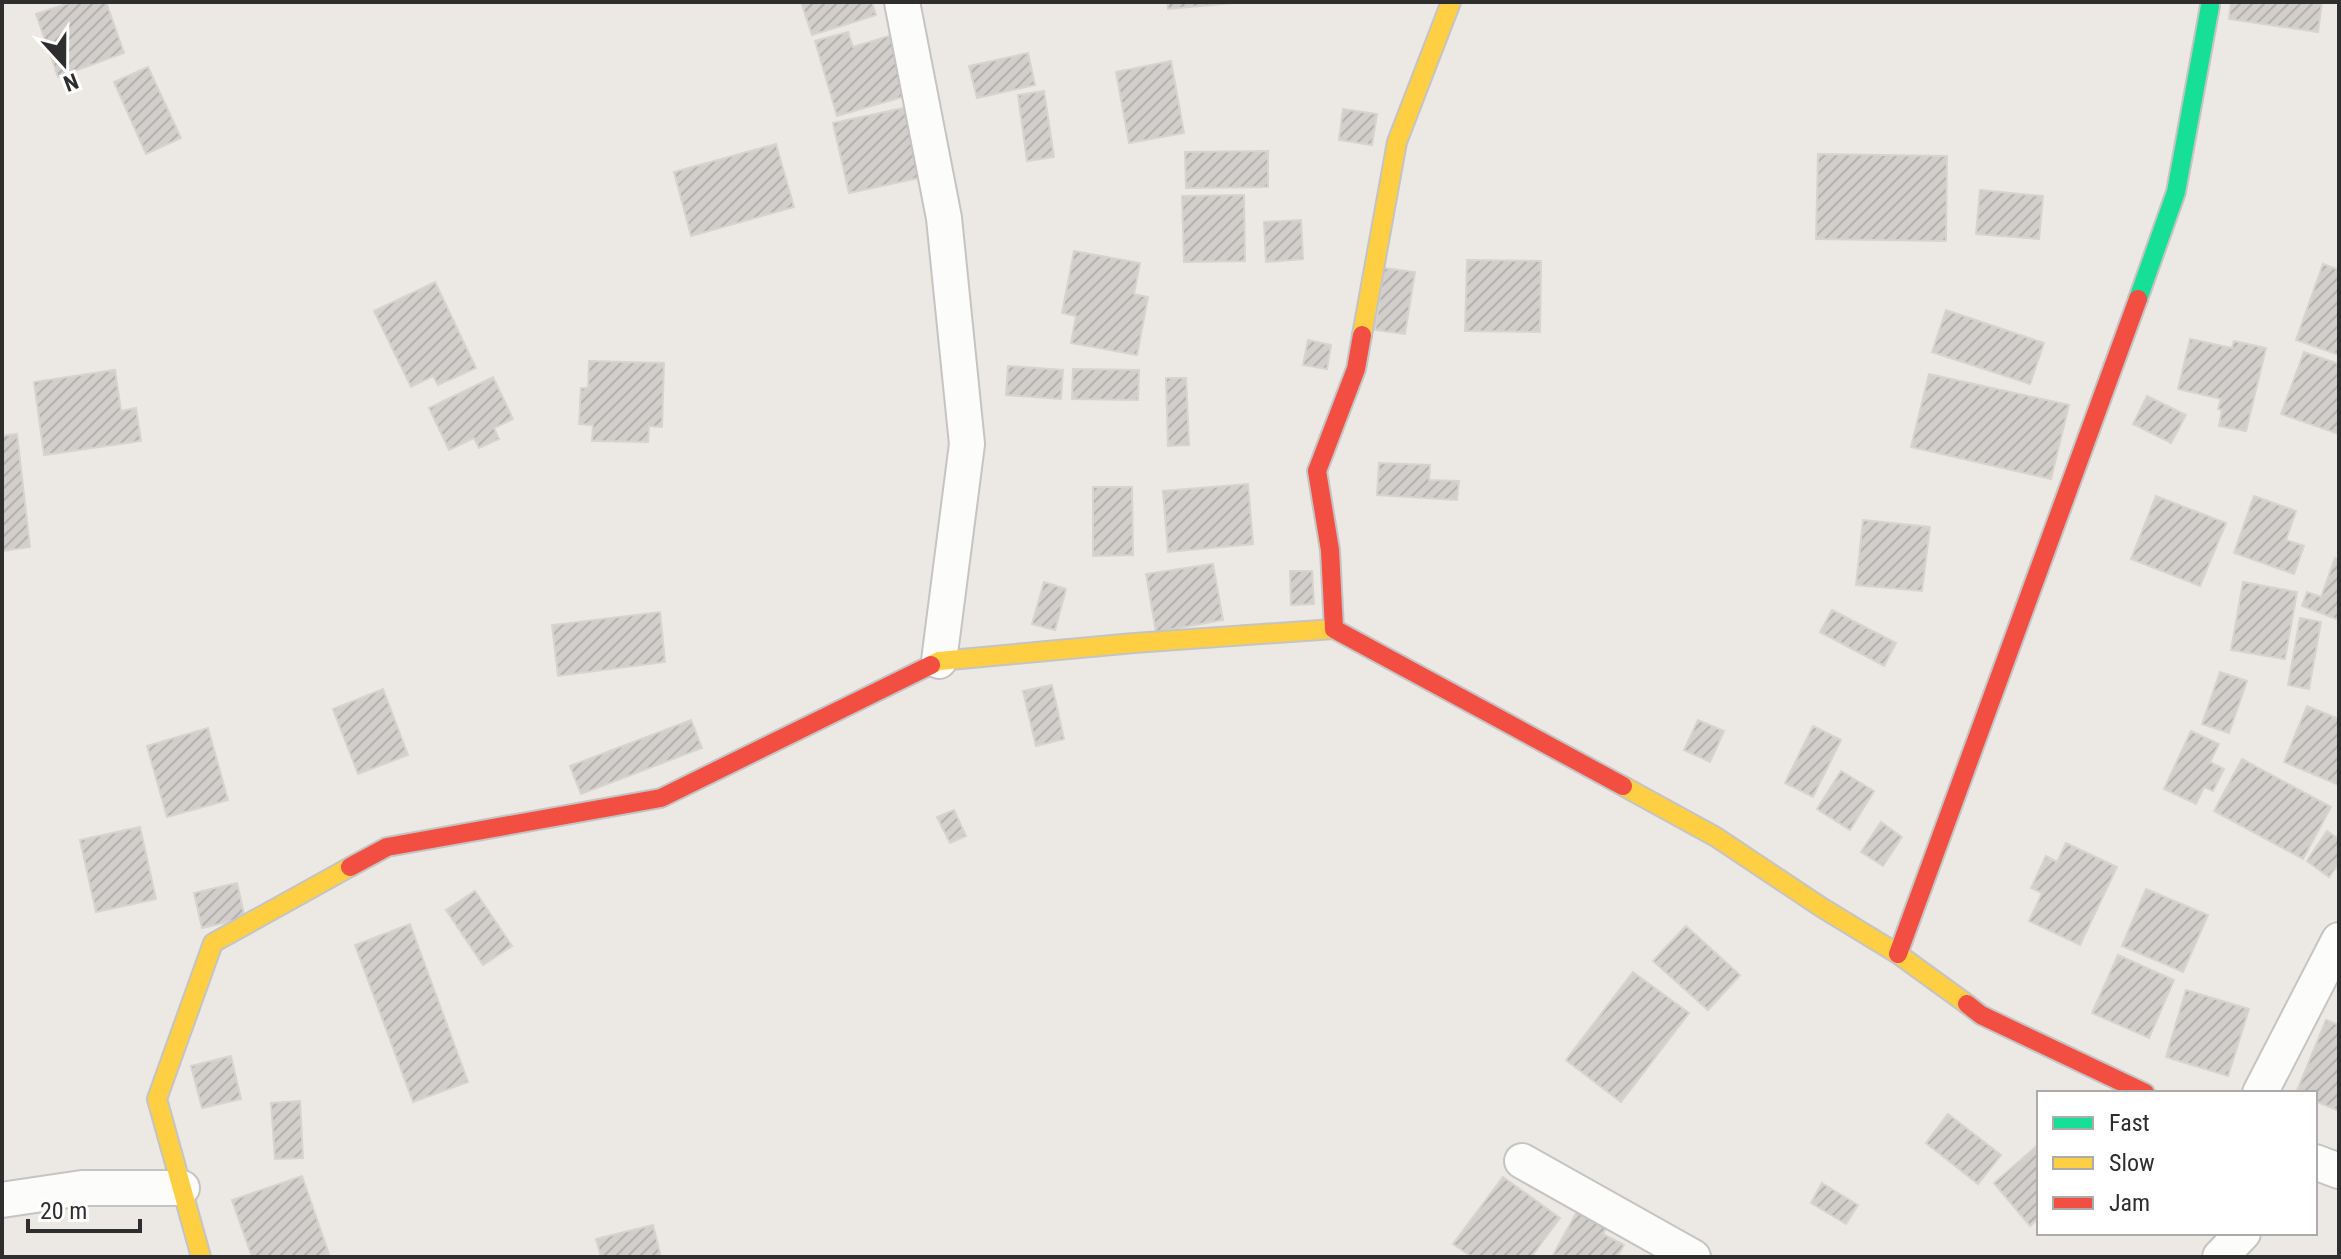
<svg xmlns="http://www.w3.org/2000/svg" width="2341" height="1259" viewBox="0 0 2341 1259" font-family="'Roboto Condensed',sans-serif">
  <defs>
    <pattern id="building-hatch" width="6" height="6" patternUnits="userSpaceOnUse" patternTransform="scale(2)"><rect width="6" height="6" fill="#d1cecb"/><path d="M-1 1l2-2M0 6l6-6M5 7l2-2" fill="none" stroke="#b4b1af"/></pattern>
  </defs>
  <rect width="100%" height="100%" fill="#ece8e4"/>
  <!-- building -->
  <g fill="url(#building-hatch)" stroke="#d7d4d0" stroke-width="2">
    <path d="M72 2H106L124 53 58 77 36 14Z"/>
    <path d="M801 2H872L876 15 812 35Z"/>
    <path d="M1167 2H1233V3L1168 9Z"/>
    <path d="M2231 2H2322L2318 32 2229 19Z"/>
    <path d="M848 32 853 47 892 35 909 95 837 116 815 41Z"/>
    <path d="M1028 53 1035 85 977 98 969 66Z"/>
    <path d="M1171 61 1184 133 1129 143 1116 72Z"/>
    <path d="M148 67 181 138 146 154 114 82Z"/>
    <path d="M1044 91 1054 157 1027 161 1018 95Z"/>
    <path d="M913 106 928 176 849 193 833 123Z"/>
    <path d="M1343 109 1377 114 1372 145 1339 140Z"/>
    <path d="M776 144 794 207 691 236 674 172Z"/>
    <path d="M1268 151V187L1186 188 1185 152Z"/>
    <path d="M1818 154 1947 156 1946 241 1816 239Z"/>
    <path d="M1980 190 2043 196 2039 239 1976 234Z"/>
    <path d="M1244 195 1245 261 1184 262 1182 196Z"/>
    <path d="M1301 220 1303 259 1266 262 1264 222Z"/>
    <path d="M1074 251 1140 263 1134 294 1148 297 1137 355 1071 343 1076 316 1062 313Z"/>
    <path d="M1467 260 1541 261 1540 332 1465 331Z"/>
    <path d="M2323 264 2339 270V355L2296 340Z"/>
    <path d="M1384 268 1415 272 1405 334 1375 330Z"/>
    <path d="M435 282 476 368 438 385 433 376 411 387 374 311Z"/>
    <path d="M1946 310 2044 343 2030 384 1932 352Z"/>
    <path d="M2190 339 2232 348 2234 341 2266 348 2246 431 2219 426 2222 410 2218 409 2221 399 2178 389Z"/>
    <path d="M1308 340 1331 345 1327 369 1303 365Z"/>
    <path d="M2304 352 2339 364V434L2281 414Z"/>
    <path d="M589 361 664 363 662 427 649 426 648 442 592 441 593 425 579 424 581 388H588Z"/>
    <path d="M1008 366 1063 370 1061 399 1006 395Z"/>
    <path d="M1073 369 1139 370 1138 400 1072 399Z"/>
    <path d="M115 370 121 411 136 408 141 441 44 455 34 382Z"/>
    <path d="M1929 374 2069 405 2051 479 1911 447Z"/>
    <path d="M493 377 513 419 494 428 499 439 479 448 474 438 449 450 429 408Z"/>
    <path d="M1166 378H1186L1189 445 1168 446Z"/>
    <path d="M2147 396 2186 415 2171 443 2133 424Z"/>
    <path d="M17 434 30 547 2 551V436Z"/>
    <path d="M1379 463 1430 465 1429 480 1459 481 1457 500 1377 495Z"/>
    <path d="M1248 484 1253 544 1168 552 1163 491Z"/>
    <path d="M1093 487H1132L1133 555 1093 556Z"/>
    <path d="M2156 496 2226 523 2200 586 2131 559Z"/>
    <path d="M2254 496 2296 511 2286 540 2304 546 2294 574 2234 553Z"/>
    <path d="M1863 520 1930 527 1922 591 1856 585Z"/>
    <path d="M2335 558 2339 560V620L2302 606 2307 592 2321 597Z"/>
    <path d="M1213 564 1223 620 1156 632 1146 574Z"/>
    <path d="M1290 571H1312L1314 604 1291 605Z"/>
    <path d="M1044 582 1066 589 1055 630 1032 624Z"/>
    <path d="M2243 582 2297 592 2285 659 2231 650Z"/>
    <path d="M1832 610 1896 643 1884 666 1820 632Z"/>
    <path d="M660 612 665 662 558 676 552 625Z"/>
    <path d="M2300 618 2321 622 2309 689 2288 685Z"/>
    <path d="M2220 672 2247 681 2229 733 2202 724Z"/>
    <path d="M1052 685 1064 739 1036 746 1023 691Z"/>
    <path d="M383 689 408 755 358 774 333 709Z"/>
    <path d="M2307 706 2339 719V785L2284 762Z"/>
    <path d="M691 720 702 748 581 794 570 766Z"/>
    <path d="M1698 720 1724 731 1710 762 1684 750Z"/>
    <path d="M1813 726 1841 740 1813 797 1785 783Z"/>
    <path d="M208 728 228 800 167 817 147 746Z"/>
    <path d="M2191 731 2219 744 2210 762 2224 769 2213 791 2204 787 2196 804 2164 789Z"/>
    <path d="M2242 759 2331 807 2303 859 2214 811Z"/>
    <path d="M1841 771 1874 791 1850 830 1817 809Z"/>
    <path d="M954 810 966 836 950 843 937 817Z"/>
    <path d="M1881 822 1902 837 1883 866 1861 852Z"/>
    <path d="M140 827 156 899 96 912 80 840Z"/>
    <path d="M2327 831 2339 839V863L2329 877 2307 861Z"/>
    <path d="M2066 843 2117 867 2080 945 2029 921 2042 893 2031 888 2046 856 2057 862Z"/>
    <path d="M237 883 245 918 202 928 194 893Z"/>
    <path d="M2146 889 2208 915 2183 972 2122 946Z"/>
    <path d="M475 891 512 946 483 965 446 910Z"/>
    <path d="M410 924 468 1082 413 1102 355 945Z"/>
    <path d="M1686 926 1740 975 1708 1010 1653 961Z"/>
    <path d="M2118 955 2174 980 2149 1038 2092 1013Z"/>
    <path d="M1633 972 1689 1013 1621 1102 1566 1060Z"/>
    <path d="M2186 990 2249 1009 2228 1076 2166 1057Z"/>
    <path d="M2326 1020 2339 1025V1111L2315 1101V1093H2296Z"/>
    <path d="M231 1056 241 1099 202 1108 191 1066Z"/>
    <path d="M300 1101 303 1158 275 1159 271 1103Z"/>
    <path d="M1948 1114 2001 1155 1978 1184 1926 1143Z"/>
    <path d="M2039 1144V1218L2030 1226 1994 1183Z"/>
    <path d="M302 1176 329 1254 320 1257H252L232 1200Z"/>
    <path d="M1503 1177 1560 1218 1531 1257H1472L1453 1244Z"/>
    <path d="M1822 1183 1858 1205 1846 1224 1811 1203Z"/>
    <path d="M1584 1199 1613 1215 1603 1234 1624 1245 1617 1257H1552Z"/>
    <path d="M653 1225 661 1257H601L596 1239Z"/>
  </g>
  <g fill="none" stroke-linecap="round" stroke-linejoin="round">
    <!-- street casing -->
    <g stroke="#c5c4c5" stroke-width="38">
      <g id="street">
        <path d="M902 2 944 218 967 444 939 661"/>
        <path d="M2260 1093 2339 940"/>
        <path d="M1522 1161 1693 1257"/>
        <path d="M2315 1162 2339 1171"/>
        <path d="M2 1200 82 1188H182"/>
        <path d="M2220 1257 2243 1233"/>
      </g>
    </g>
    <!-- fast casing -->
    <g stroke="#c5c4c5" stroke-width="22">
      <path id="fast" d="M2138 299 2176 192 2210 6"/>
    </g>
    <!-- slow casing -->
    <g stroke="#c5c4c5" stroke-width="22">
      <g id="slow">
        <path d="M1362 335 1397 142 1451 2"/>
        <path d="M931 665 939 661 1134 643 1334 629"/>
        <path d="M1623 786 1716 837 1821 907 1898 954 1967 1004"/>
        <path d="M201 1257 157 1099 213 943 350 867"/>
      </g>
    </g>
    <!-- jam casing -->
    <g stroke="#c5c4c5" stroke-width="22">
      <g id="jam">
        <path d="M1362 335 1356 369 1317 471 1330 550 1334 629 1623 786"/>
        <path d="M350 867 387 847 661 798 931 665"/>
        <path d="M1898 954 2138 299"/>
        <path d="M1967 1004 1981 1015 2145 1093"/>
      </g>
    </g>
    <!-- street -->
    <use href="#street" stroke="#fcfcfb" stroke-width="34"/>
    <!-- fast -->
    <use href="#fast" stroke="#16e098" stroke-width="18"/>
    <!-- slow -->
    <use href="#slow" stroke="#ffcf43" stroke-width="18"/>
    <!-- jam -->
    <use href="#jam" stroke="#f24e42" stroke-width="18"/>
  </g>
  <!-- border -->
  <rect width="2341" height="1259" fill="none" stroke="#2e2e2e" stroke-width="8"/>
  <!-- legend -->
  <rect x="2037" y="1091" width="280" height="144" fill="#ffffff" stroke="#ababab" stroke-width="2"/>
  <rect x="2053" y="1117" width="40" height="12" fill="#16e098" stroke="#ababab" stroke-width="2"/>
  <text x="2109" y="1131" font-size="24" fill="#2e2e2e">Fast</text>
  <rect x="2053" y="1157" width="40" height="12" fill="#ffcf43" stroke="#ababab" stroke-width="2"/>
  <text x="2109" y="1171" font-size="24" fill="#2e2e2e">Slow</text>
  <rect x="2053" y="1197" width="40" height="12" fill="#f24e42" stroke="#ababab" stroke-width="2"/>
  <text x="2109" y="1211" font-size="24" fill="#2e2e2e">Jam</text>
  <!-- north arrow -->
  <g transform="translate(64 64) rotate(159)" stroke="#ffffff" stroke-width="6" paint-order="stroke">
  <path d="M0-6L14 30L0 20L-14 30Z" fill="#2e2e2e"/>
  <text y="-12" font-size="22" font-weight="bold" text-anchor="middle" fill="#2e2e2e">N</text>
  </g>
  <!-- scale -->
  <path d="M28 1219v12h112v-12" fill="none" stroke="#2e2e2e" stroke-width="4"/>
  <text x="40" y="1219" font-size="24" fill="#2e2e2e" stroke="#ffffff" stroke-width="6" paint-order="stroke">20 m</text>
</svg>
